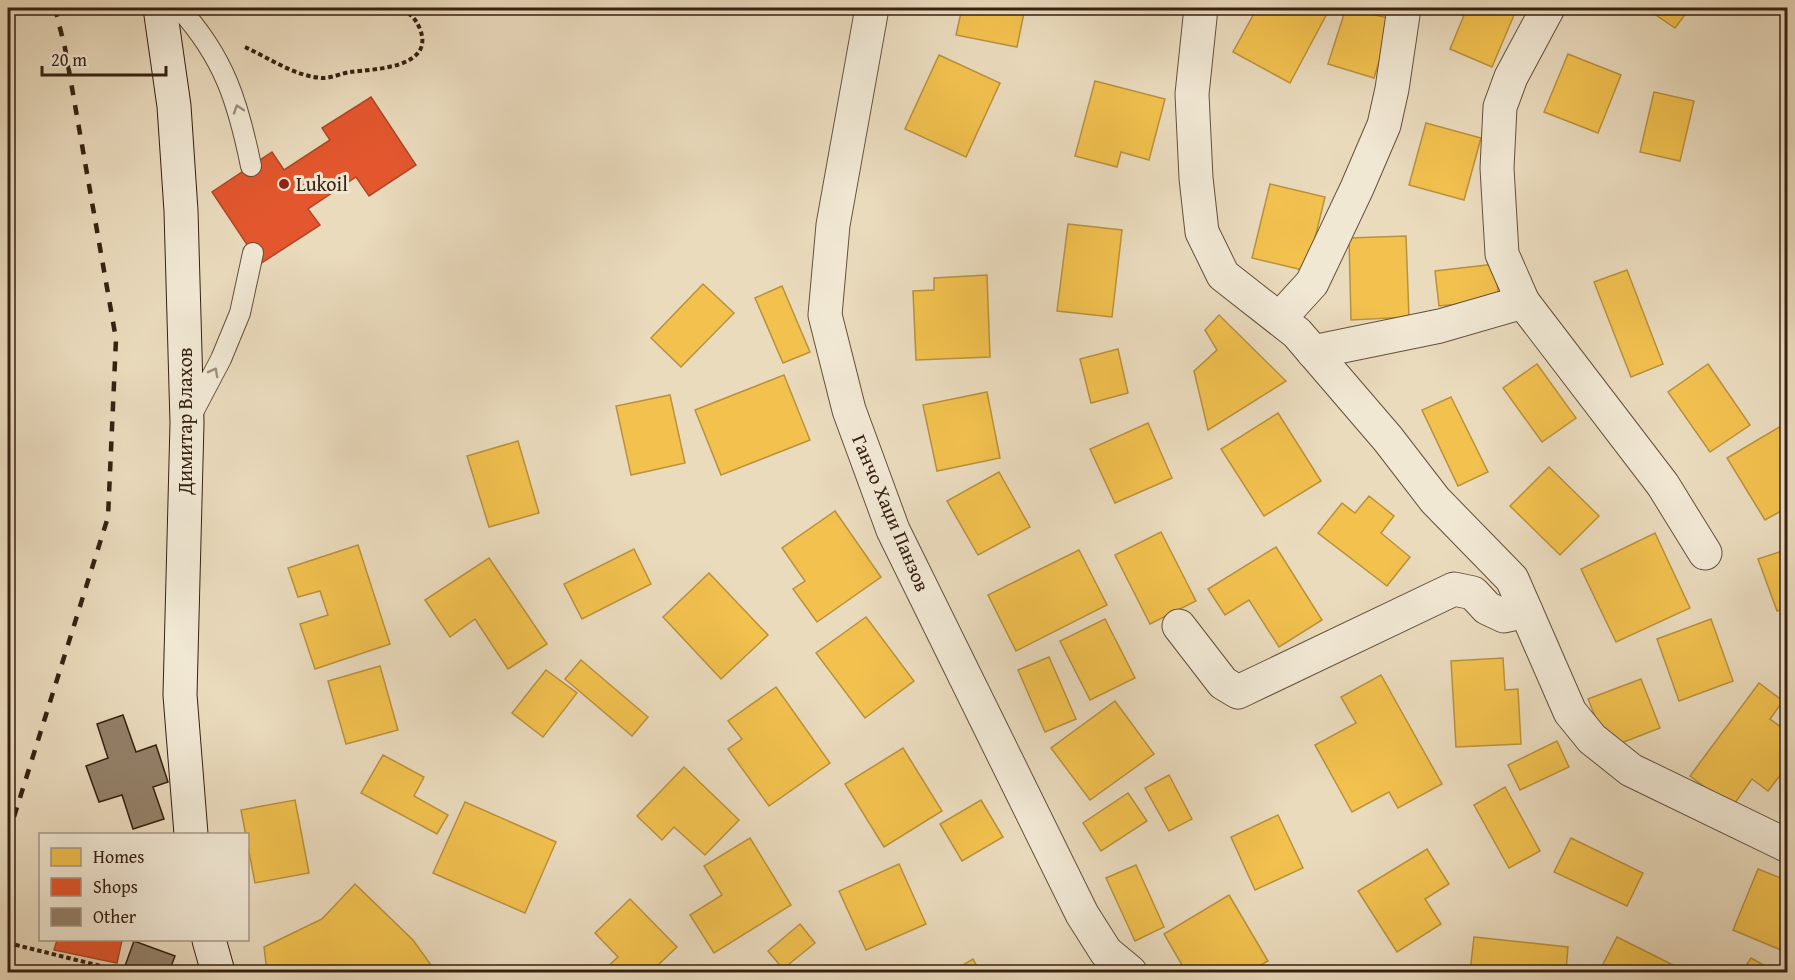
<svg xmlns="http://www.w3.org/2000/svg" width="1795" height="980" viewBox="0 0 1795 980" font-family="'Gentium Book Plus',serif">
  <rect width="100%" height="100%" fill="#eadbbd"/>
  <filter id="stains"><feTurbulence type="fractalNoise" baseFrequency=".00333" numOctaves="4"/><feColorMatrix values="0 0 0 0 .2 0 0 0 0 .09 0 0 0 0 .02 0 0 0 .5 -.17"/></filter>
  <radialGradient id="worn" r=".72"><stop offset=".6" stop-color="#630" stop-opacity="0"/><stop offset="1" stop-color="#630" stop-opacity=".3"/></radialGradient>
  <!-- homes -->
  <g fill="#f2c14e" stroke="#ba913c" stroke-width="1.5">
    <path d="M962 8H1025L1017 47 956 35Z"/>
    <path d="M1257 8 1290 10 1292 8H1330L1290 83 1233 52Z"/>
    <path d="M1346 8 1392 19 1374 78 1328 64Z"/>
    <path d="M1467 8H1517L1492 67 1450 49Z"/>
    <path d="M1652 8H1690L1675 28 1650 11Z"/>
    <path d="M1568 54 1621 75 1598 133 1544 112Z"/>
    <path d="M939 55 1000 83 966 157 905 129Z"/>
    <path d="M1095 81 1165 99 1149 160 1121 152 1117 167 1075 156Z"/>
    <path d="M1654 92 1694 101 1680 161 1640 152Z"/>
    <path d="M1426 123 1481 138 1464 200 1409 185Z"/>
    <path d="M1270 184 1325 197 1307 271 1252 258Z"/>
    <path d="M1068 224 1122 230 1112 317 1057 311Z"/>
    <path d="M1406 236 1409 317 1351 320 1349 238Z"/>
    <path d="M1495 264 1499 300 1439 306 1435 271Z"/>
    <path d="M1627 270 1663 364 1631 377 1594 282Z"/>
    <path d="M987 275 990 357 916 360 913 291 934 290V278Z"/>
    <path d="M703 284 734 313 681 367 651 338Z"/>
    <path d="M782 286 810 352 783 363 755 298Z"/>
    <path d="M1219 315 1286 381 1208 430 1194 371 1217 350 1205 330Z"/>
    <path d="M1118 349 1128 393 1091 403 1080 359Z"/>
    <path d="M1537 364 1576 418 1542 442 1503 388Z"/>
    <path d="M1708 364 1750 425 1710 452 1668 392Z"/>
    <path d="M784 375 810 440 721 475 695 410Z"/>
    <path d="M987 392 1000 458 937 471 923 405Z"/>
    <path d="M670 395 685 463 631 475 616 406Z"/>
    <path d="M1451 397 1488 472 1458 486 1422 410Z"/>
    <path d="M1278 413 1321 481 1264 516 1221 449Z"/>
    <path d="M1788 422V507L1765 520 1727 458Z"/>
    <path d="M1148 423 1172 478 1115 503 1090 449Z"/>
    <path d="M518 441 539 513 489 527 467 456Z"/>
    <path d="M1549 467 1599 516 1560 555 1510 506Z"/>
    <path d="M999 472 1030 527 978 555 947 501Z"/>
    <path d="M1369 496 1394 516 1381 533 1410 557 1387 586 1318 533 1342 503 1355 513Z"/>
    <path d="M835 511 881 577 817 622 793 589 805 581 782 548Z"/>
    <path d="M1161 532 1196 601 1150 624 1115 555Z"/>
    <path d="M1655 533 1690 608 1616 642 1581 569Z"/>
    <path d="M358 545 390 644 315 669 300 624 328 615 320 591 298 597 288 568Z"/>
    <path d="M1276 547 1322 620 1279 647 1249 600 1225 615 1208 589Z"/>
    <path d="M634 549 651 584 582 619 564 584Z"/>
    <path d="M1788 549V607L1777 611 1758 559Z"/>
    <path d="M1079 550 1107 605 1016 651 988 595Z"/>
    <path d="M489 558 547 644 508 669 475 619 450 637 425 600Z"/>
    <path d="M709 573 768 635 721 679 663 617Z"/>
    <path d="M866 617 914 681 865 718 816 653Z"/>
    <path d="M1105 619 1135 678 1090 700 1060 641Z"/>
    <path d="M1711 619 1733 681 1679 701 1657 639Z"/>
    <path d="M1049 657 1076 719 1045 732 1018 670Z"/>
    <path d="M1503 658 1505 690 1518 689 1521 744 1456 747 1451 661Z"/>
    <path d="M581 660 648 717 632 736 565 679Z"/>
    <path d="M380 666 398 730 346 744 328 681Z"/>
    <path d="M546 670 577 693 543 737 512 713Z"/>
    <path d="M1381 675 1442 784 1398 808 1389 792 1352 812 1315 745 1356 723 1341 697Z"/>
    <path d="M1641 679 1660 728 1608 748 1588 699Z"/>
    <path d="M1759 683 1783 701 1770 719 1788 732V765L1768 791 1752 779 1732 807 1690 776Z"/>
    <path d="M776 687 830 763 769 806 728 749 742 739 728 721Z"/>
    <path d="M1115 701 1154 754 1090 800 1051 748Z"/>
    <path d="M1557 741 1569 767 1520 790 1508 765Z"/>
    <path d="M903 748 942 811 884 847 845 784Z"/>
    <path d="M383 755 424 777 414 796 448 815 437 834 361 793Z"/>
    <path d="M684 767 739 820 705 855 674 827 662 840 637 816Z"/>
    <path d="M1169 775 1192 819 1169 831 1145 788Z"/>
    <path d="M1505 787 1540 851 1509 868 1474 805Z"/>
    <path d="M1128 793 1147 821 1101 851 1083 823Z"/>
    <path d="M295 800 309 873 255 883 241 810Z"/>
    <path d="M981 800 1003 837 962 861 940 824Z"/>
    <path d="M465 802 556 842 525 913 433 873Z"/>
    <path d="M1278 815 1303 868 1255 890 1231 837Z"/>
    <path d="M750 838 791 905 714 953 690 915 722 895 704 866Z"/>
    <path d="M1571 838 1643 873 1627 906 1554 872Z"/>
    <path d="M1427 849 1449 884 1425 899 1441 924 1397 952 1358 891Z"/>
    <path d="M899 864 926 924 866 950 839 891Z"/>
    <path d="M1136 865 1164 927 1135 941 1106 878Z"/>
    <path d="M1758 869 1788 881V953L1733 930Z"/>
    <path d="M355 884 413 940 436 972H267L264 947 322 919Z"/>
    <path d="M1229 895 1268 961 1248 972H1186L1164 934Z"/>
    <path d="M630 899 677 947 655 968 660 972 604 970 618 957 595 933Z"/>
    <path d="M800 924 815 943 783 969 768 951Z"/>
    <path d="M1474 937 1568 947 1566 972H1470Z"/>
    <path d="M1617 937 1687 972H1599Z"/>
    <path d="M1751 958 1776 972H1742Z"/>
    <path d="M973 959 980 972H951Z"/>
  </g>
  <!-- shops -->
  <g fill="#e4572e" stroke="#b04725" stroke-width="1.5">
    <path d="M371 97 416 165 369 196 356 177 308 209 320 225 260 264 212 192 272 152 284 170 330 140 322 128Z"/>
    <path d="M57 940H122L117 963 54 950Z"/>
  </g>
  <!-- building -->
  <g fill="#94826a" stroke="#362111" stroke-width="1.5">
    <path d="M123 715 136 752 156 745 168 782 153 787 164 819 133 829 122 795 99 802 86 766 108 758 97 724Z"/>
    <path d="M134 941 175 956 169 972H145L125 966Z"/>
  </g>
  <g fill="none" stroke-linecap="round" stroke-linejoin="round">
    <!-- lane casing -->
    <g stroke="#63503c" stroke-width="22">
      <g id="lane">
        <path d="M179 8C224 57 238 102 251 166"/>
        <path d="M191 416 221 359 240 313 253 253"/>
      </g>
    </g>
    <!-- street casing -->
    <g stroke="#63503c" stroke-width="35">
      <g id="street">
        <path d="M872 8 833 225 825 315 849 410 893 530 1082 914 1106 952 1130 972"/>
        <path d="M1201 8 1192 94 1196 178 1202 232 1223 275 1297 333 1388 439 1435 500 1512 579 1570 712 1592 739 1631 770 1788 846"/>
        <path d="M1548 8 1511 77 1500 107 1497 168 1502 254 1523 302 1663 485 1705 553"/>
        <path d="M1280 318 1312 283 1357 188 1384 125 1392 89 1404 8"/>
        <path d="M1313 352 1440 326 1523 302"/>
        <path d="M1179 626 1223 683 1238 692 1454 589 1473 593 1487 608 1504 616 1526 611"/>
      </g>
    </g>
    <!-- secondary casing -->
    <g stroke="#362111" stroke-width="35">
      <g id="secondary">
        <path d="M160 8 174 106 181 211 187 423 180 695 191 834"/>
        <path d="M209 940 218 972"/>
      </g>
    </g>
    <!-- path -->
    <g stroke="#362111" stroke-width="4" stroke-dasharray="4.5 3" stroke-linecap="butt">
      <path d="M245 47C269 58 296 77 323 78 332 78 342 73 350 72 375 69 435 68 420 29 415 17 409 12 397 8"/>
      <path d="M8 943 125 972"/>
    </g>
    <!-- lane -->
    <use href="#lane" stroke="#f1e8d4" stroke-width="20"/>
    <!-- street -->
    <use href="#street" stroke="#f1e8d4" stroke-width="33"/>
    <!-- secondary -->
    <use href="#secondary" stroke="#f1e8d4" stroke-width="33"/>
    <!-- rail -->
    <path stroke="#362111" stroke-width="4.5" stroke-dasharray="10 10" stroke-linecap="butt" d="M8 836 108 517 116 339 65 48 55 8"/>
  </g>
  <!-- one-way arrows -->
  <defs><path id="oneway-chevron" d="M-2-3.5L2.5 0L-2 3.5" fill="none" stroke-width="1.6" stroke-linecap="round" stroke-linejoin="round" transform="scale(1.5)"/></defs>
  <g stroke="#9d8e7c">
    <use href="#oneway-chevron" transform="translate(238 109) rotate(-108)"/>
    <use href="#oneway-chevron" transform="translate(214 372) rotate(-62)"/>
  </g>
  <!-- markers -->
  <circle fill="#8f2418" stroke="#f1e8d4" stroke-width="2" cx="284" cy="184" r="6"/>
  <g text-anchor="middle" stroke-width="6" stroke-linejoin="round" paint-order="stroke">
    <!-- poi labels -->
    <g font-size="20" fill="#362111" stroke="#f1e8d4" text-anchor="start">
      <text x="296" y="191">Lukoil</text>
    </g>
    <!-- street labels -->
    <g font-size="20" fill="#362111" stroke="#f1e8d4">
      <text transform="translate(185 421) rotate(-90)" y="7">Димитар Влахов</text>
      <text transform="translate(891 513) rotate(67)" y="7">Ганчо Хаџи Панзов</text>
    </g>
  </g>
  <!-- margin -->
  <rect width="1795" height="980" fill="none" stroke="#eadbbd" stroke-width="30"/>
  <rect x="9" y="9" width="1777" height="962" fill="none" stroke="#362111" stroke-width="3"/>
  <rect x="15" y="15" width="1765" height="950" fill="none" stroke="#362111" stroke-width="1.5"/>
  <!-- legend -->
  <rect x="39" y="833" width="210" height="108" fill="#f1e8d4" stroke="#a69886" stroke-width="1.5"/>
  <rect x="51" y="848" width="30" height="18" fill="#f2c14e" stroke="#a69886" stroke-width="1.5"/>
  <text x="93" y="863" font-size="18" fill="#362111">Homes</text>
  <rect x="51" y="878" width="30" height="18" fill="#e4572e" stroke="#a69886" stroke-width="1.5"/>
  <text x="93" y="893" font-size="18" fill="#362111">Shops</text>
  <rect x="51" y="908" width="30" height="18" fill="#94826a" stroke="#a69886" stroke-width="1.5"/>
  <text x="93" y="923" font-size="18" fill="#362111">Other</text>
  <!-- scale -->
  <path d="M42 66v9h124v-9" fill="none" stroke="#362111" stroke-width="3"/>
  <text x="51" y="66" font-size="18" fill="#362111" stroke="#f1e8d4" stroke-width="4.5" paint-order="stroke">20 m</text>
  <rect width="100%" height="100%" filter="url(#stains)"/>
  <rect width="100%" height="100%" fill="url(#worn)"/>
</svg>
